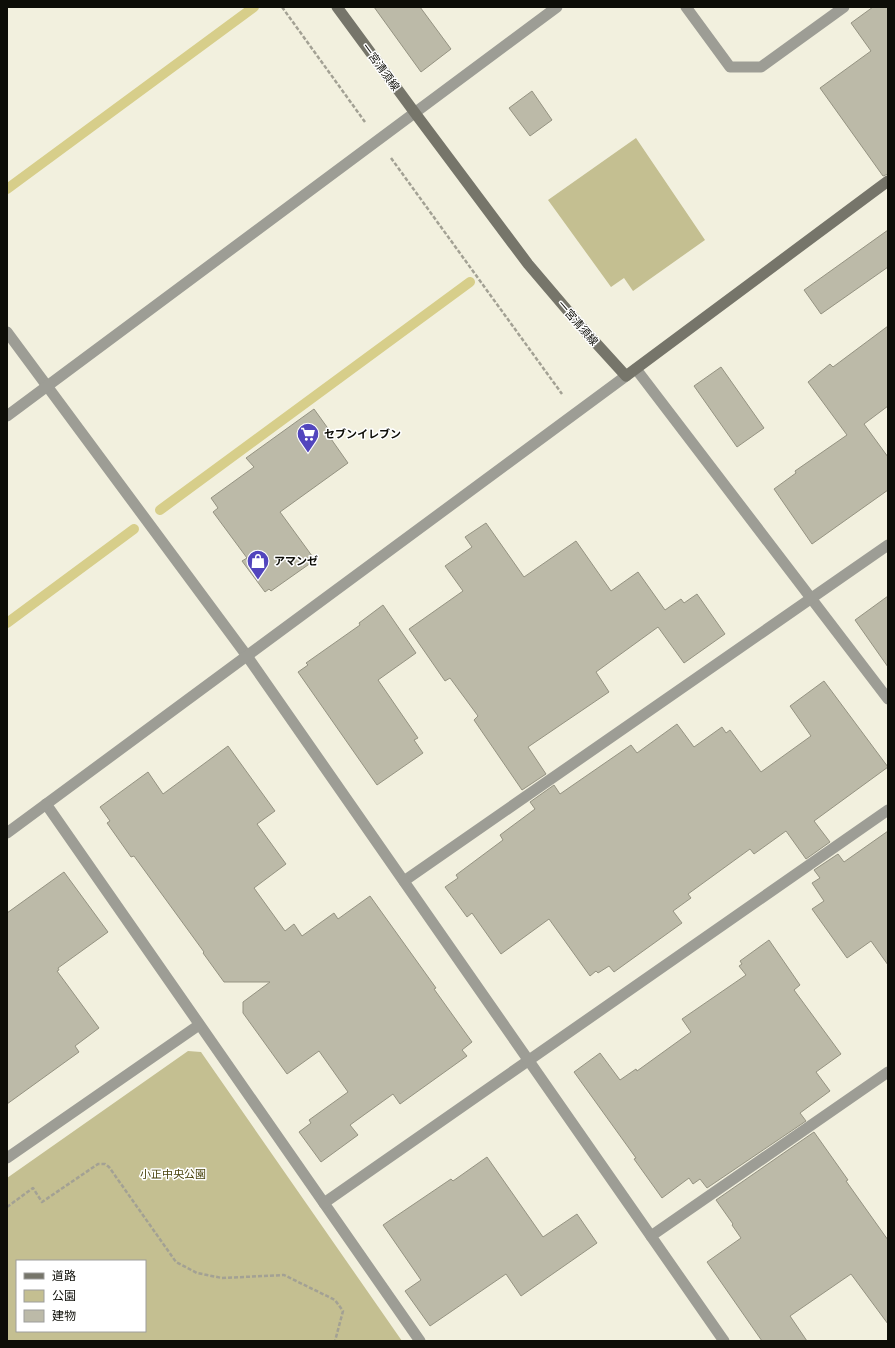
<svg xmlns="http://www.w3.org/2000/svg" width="895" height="1348" viewBox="0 0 895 1348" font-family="'Archivo Narrow','Noto Sans JP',sans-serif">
  <rect width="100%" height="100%" fill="#f2f0de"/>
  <!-- green -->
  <g fill="#c4bf91" fill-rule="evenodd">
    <path d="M636 138 705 240 633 291 624 278 611 287 548 200Z"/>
    <path d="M188 1051 201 1052 402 1341H7V1178ZM17 1261H145V1331H17Z"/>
  </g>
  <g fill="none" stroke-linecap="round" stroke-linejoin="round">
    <!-- stream -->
    <g stroke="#d7ce8a" stroke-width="10">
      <path d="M7 189 254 7"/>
      <path d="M160 510 470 282"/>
      <path d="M7 623 134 529"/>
    </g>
  </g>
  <!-- building -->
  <g fill="#bcbaa8" stroke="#959382">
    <path d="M374 7H420L451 49 421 72Z"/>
    <path d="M873 7H888V174L883 176 820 88 871 51 851 23Z"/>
    <path d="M532 91 552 120 530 136 509 108Z"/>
    <path d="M888 230V267L821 314 804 290Z"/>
    <path d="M888 326V406L864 424 888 457V490L812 544 774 489 796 473 795 471 847 435 808 382 830 364 833 367Z"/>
    <path d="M721 367 764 428 737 447 694 386Z"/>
    <path d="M314 409 332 434 329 436 348 463 280 512 315 560 271 591 269 589 265 592 242 561 247 558 213 512 218 508 211 498 254 467 246 458Z"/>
    <path d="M486 523 524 577 576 541 611 591 638 572 665 610 681 599 684 603 697 594 725 634 684 663 658 627 596 672 609 692 528 747 546 774 522 790 474 720 478 716 450 678 445 681 409 629 463 591 445 566 472 547 465 537Z"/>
    <path d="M888 596V667L855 620Z"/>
    <path d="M383 605 416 653 378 680 418 738 414 740 423 753 377 785 298 672 308 665 306 663 360 625 359 623Z"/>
    <path d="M824 681 888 767 814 821 830 842 806 859 786 831 754 854 750 849 688 894 691 898 673 911 682 923 614 972 609 966 598 973 596 971 590 976 549 919 501 954 472 913 467 917 445 887 458 878 456 875 503 840 500 835 535 809 530 802 554 785 560 794 631 745 637 753 677 724 694 747 722 727 726 733 730 730 761 772 811 736 790 706Z"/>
    <path d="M228 746 275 811 257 824 286 864 254 888 285 931 294 924 302 936 334 913 338 919 370 896 436 988 434 989 472 1042 462 1050 467 1056 400 1104 393 1094 350 1125 358 1135 321 1162 299 1132 311 1123 309 1120 348 1092 319 1051 287 1074 243 1013V1002L270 982H224L203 953 204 952 134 856 131 857 107 823 110 821 100 807 148 772 163 794Z"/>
    <path d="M888 831V965L871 941 847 958 812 909 824 901 812 883 820 878 814 870 838 854 844 862Z"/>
    <path d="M64 872 108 932 58 968 59 970 57 971 99 1028 75 1046 79 1052 7 1104V913Z"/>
    <path d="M769 940 800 985 794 990 841 1054 816 1072 830 1091 800 1113 806 1121 707 1188 700 1179 693 1184 689 1178 662 1198 634 1159 636 1158 574 1072 600 1053 620 1080 636 1069 637 1071 691 1032 682 1019 746 975 739 966 742 964 740 961Z"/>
    <path d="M814 1132 848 1180 846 1181 888 1240V1324L851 1274 790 1316 807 1341H762L707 1262 741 1238 732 1225 733 1224 716 1200Z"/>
    <path d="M487 1157 543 1237 577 1214 597 1243 521 1296 506 1274 430 1326 405 1291 421 1280 383 1225 451 1179 453 1181Z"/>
  </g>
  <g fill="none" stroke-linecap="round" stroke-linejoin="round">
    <!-- path -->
    <g stroke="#a3a194" stroke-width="2.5" stroke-dasharray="4 2" stroke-linecap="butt">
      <path d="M282 7 365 122"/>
      <path d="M391 158 562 394"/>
      <path d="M7 1207 33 1188 42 1202 98 1164H105L109 1167 176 1262 197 1273 222 1278 284 1275 335 1300 343 1311 335 1341"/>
    </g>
    <!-- minor -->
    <g stroke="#9d9d95" stroke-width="11">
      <path d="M686 7 730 67H761L844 7"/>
      <path d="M7 332 247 656"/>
      <path d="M636 369 888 699"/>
      <path d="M7 416 557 7"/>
      <path d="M46 804 420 1341"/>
      <path d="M404 881 888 545"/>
      <path d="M7 1158 199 1025"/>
      <path d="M324 1203 888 810"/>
      <path d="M651 1236 888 1072"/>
    </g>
    <!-- tertiary -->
    <g stroke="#9d9d95" stroke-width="11">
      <path d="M247 656 724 1341"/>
      <path d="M7 833 626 376"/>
    </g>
    <!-- secondary -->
    <path stroke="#76756a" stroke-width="11" d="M337 7 415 113 528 264 585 331 626 376 888 181"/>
  </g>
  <!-- icons -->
  <defs>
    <g id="supermarket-pin" transform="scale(1.15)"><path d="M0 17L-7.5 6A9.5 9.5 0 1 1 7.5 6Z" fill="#5245bd" stroke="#fff"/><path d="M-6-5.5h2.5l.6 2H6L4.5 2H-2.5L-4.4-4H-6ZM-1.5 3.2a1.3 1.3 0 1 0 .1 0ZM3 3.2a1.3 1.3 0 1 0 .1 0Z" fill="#fff"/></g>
    <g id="shop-pin" transform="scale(1.15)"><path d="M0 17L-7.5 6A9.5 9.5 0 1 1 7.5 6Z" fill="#5245bd" stroke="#fff"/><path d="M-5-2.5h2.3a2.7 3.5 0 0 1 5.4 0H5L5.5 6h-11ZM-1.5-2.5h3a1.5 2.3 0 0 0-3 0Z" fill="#fff"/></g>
  </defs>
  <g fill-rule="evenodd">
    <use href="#supermarket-pin" x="308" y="434"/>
    <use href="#shop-pin" x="258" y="561"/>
  </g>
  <g text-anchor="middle" stroke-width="3" stroke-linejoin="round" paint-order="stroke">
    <!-- street labels -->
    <g font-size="11" fill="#0d0d07" stroke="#fff">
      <text transform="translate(381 67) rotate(54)" y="4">一宮清須線</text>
      <text transform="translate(578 323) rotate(49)" y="4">一宮清須線</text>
    </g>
    <!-- poi labels -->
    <g font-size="11" font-weight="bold" fill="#0d0d07" stroke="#fff" text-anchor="start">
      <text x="324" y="438">セブンイレブン</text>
      <text x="274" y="565">アマンゼ</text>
    </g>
    <!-- park labels -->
    <g font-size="11" fill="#49420c" stroke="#fff">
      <text x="173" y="1178">小正中央公園</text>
    </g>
  </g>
  <!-- border -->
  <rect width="895" height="1348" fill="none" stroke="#0d0d07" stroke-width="16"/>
  <!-- legend -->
  <rect x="16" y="1260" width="130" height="72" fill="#ffffff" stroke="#9e9e9c"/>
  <rect x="24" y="1273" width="20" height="6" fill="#76756a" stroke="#9e9e9c"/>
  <text x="52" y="1280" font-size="12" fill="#0d0d07">道路</text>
  <rect x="24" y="1290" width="20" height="12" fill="#c4bf91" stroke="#9e9e9c"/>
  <text x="52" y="1300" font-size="12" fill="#0d0d07">公園</text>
  <rect x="24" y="1310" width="20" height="12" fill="#bcbaa8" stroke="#9e9e9c"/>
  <text x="52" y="1320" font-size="12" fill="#0d0d07">建物</text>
</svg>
